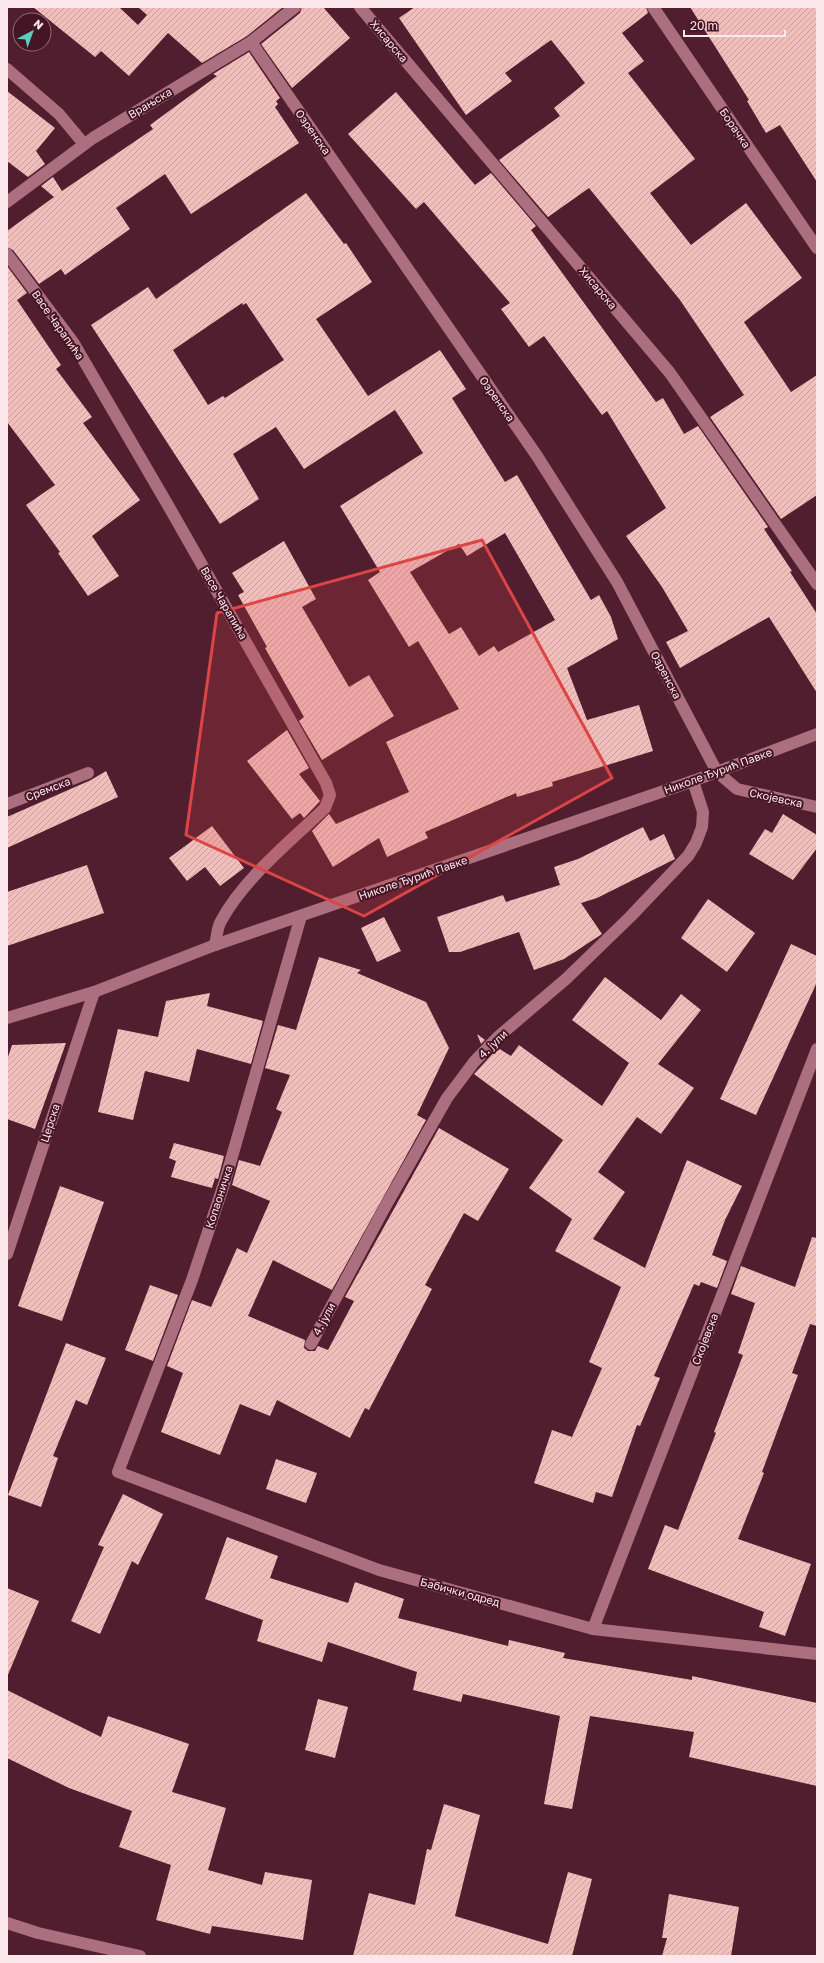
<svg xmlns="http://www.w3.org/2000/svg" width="824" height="1963" viewBox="0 0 824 1963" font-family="'Golos Text',sans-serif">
  <defs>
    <pattern id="building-hatch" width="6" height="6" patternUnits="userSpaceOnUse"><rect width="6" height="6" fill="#f2bebb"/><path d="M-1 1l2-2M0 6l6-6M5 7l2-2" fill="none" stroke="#c8a09e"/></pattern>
  </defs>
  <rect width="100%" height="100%" fill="#511e2f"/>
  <!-- building -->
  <g fill="url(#building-hatch)" fill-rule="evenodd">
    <path d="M33 7H119L138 25 147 15 138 7H283L247 36 202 63 168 33 129 76 101 51 95 57Z"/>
    <path d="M302 7H323L350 38 292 88 261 44 300 13Z"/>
    <path d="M415 7H646L648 13 622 33 644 61 628 73 695 159 650 193 691 245 746 203 802 278 744 322 791 392 817 375V495L781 519 710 417 744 395 680 300 589 188 548 217 499 160 560 116 554 108 585 83 568 61 551 40 505 73 512 81 466 115 399 18Z"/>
    <path d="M690 7H817V182L780 125 766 133 747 101 749 100Z"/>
    <path d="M249 52 280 98 276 101 278 104 275 107 299 143 191 214 165 174 116 208 130 229 65 275 61 269 39 284 13 250 7 247V231L54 197 41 186 53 177 62 191 153 129 150 125 217 76 213 74Z"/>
    <path d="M7 91 55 128 36 151 45 164 28 177 7 161Z"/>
    <path d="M396 92 475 185 491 173 536 226 531 230 656 402 663 398 684 434 698 426 768 527 764 529 792 571 790 572 817 614V693L769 617 680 668 666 642 688 631 662 587 626 536 666 508 607 411 602 415 544 336 529 347 501 309 510 303 424 202 416 209 348 134Z"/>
    <path d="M306 193 344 244 346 243 372 282 316 319 368 396 440 350 466 389 452 398 505 482 517 475 591 600 599 595 611 617 618 639 567 668 587 720 639 705 653 751 552 782 553 786 517 797 516 793 425 832 428 838 387 857 379 838 333 867 312 831 329 814 336 824 409 792 386 742 459 709 418 641 409 647 368 580 380 572 340 506 423 453 395 410 304 469 276 427 233 454 259 499 220 524 91 325 148 287 156 299ZM242 303 243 305 246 303 284 360 225 398 223 396 208 405 173 350ZM505 533 555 620 498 652 494 646 479 656 461 627 449 634 410 572 459 544 467 556Z"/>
    <path d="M7 266 27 293 17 300 61 365 56 369 92 417 83 423 140 500 92 536 119 576 88 596 58 553 60 552 26 505 55 485 7 422Z"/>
    <path d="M284 541 316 599 302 607 349 687 369 675 394 716 322 760 299 721 304 717 265 648 267 647 238 595 244 592 232 573Z"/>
    <path d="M287 730 309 768 299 774 320 801 304 818 300 813 292 819 247 761Z"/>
    <path d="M106 771 118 797 7 848V817L91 780Z"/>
    <path d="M783 814 817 835V848L793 880 749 854 765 829 772 833Z"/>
    <path d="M212 826 244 868 220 886 205 867 187 881 169 858Z"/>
    <path d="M643 827 650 841 664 834 675 859 597 898 581 903 602 934 564 959 534 970 519 932 460 952H449L437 917 503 895 506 902 560 885 554 867 578 859Z"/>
    <path d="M87 865 104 913 7 946V892Z"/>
    <path d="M708 899 755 933 727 972 681 938Z"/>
    <path d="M384 917 401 951 377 962 361 928Z"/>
    <path d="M791 944 817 956V982L756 1115 720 1099Z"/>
    <path d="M319 957 361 970 357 973 426 1002 449 1048 417 1115 426 1120 332 1290 273 1260 248 1316 305 1340 304 1348 308 1351H315L318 1346 328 1350 354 1301 345 1297 439 1128 509 1169 478 1221 464 1213 425 1285 432 1289 369 1410 365 1408 350 1438 277 1400 270 1416 240 1404 220 1455 161 1432 183 1373 167 1366 192 1300 211 1307 237 1248 247 1253 270 1201 232 1185 239 1160 260 1166 282 1112 276 1109 290 1075 265 1068 278 1025 296 1030Z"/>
    <path d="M605 977 661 1020 681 994 701 1010 658 1064 694 1088 661 1134 637 1117 598 1172 625 1192 593 1239 645 1268 687 1160 742 1186 725 1220 712 1255 727 1261 717 1288 701 1282 699 1286 694 1284 654 1376 660 1378 640 1426 637 1425 612 1497 596 1492 593 1503 534 1483 552 1430 572 1437 602 1368 589 1362 621 1287 555 1251 572 1219 529 1188 563 1140 474 1074 498 1048 511 1056 519 1045 602 1106 629 1063 572 1020Z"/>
    <path d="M210 993 207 1006 263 1021 251 1064 197 1049 189 1082 145 1071 133 1120 98 1112 118 1029 158 1037 166 1001Z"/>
    <path d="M477 1034 485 1040 481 1044Z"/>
    <path d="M66 1043 35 1129 7 1119V1060L12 1045Z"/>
    <path d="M174 1143 224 1156 218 1179 215 1178 212 1188 171 1177 176 1161 169 1158Z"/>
    <path d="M60 1186 104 1202 62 1321 18 1306Z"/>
    <path d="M812 1237 817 1238V1326L810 1324 792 1373 798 1375 762 1472 764 1473 738 1539 811 1564 785 1636 759 1627 764 1612 648 1569 665 1525 678 1530 716 1433 714 1432 743 1355 738 1353 755 1303 731 1294 741 1266 795 1287Z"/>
    <path d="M150 1285 178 1295 153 1361 125 1350Z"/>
    <path d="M66 1343 106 1358 87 1405 76 1400 53 1456 58 1458 41 1507 8 1495Z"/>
    <path d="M276 1459 317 1473 306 1503 266 1489Z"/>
    <path d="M123 1494 163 1514 138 1565 132 1561 100 1634 71 1621 104 1547 98 1545Z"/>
    <path d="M227 1537 278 1556 270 1578 348 1603 355 1582 404 1599 398 1618 508 1646 509 1640 565 1653 563 1658 692 1680V1676L817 1703V1786L689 1757 694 1732 590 1716 572 1809 544 1804 560 1716 463 1694 461 1702 413 1690 417 1672 328 1642 322 1662 257 1641 263 1620 205 1599Z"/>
    <path d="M7 1588 39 1601 7 1677Z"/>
    <path d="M7 1690 101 1737 108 1716 189 1744 172 1792 226 1808 208 1870 262 1885 265 1872 312 1880 303 1940 212 1926 210 1934 156 1920 171 1865 119 1847 132 1811 69 1788 7 1758Z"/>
    <path d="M318 1699 348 1707 335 1758 305 1750Z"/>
    <path d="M444 1804 480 1815 455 1916 548 1944 568 1872 592 1879 572 1956H353L369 1893 415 1905 427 1849 431 1850Z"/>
    <path d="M669 1894 739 1907 731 1956H662L667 1938H662Z"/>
  </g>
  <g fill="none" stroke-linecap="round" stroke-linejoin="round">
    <!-- minor -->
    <g stroke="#ab6f7f" stroke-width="12">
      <path d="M360 7 670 373 817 584"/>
      <path d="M653 7 817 248"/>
      <path d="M251 42 537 456 617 582 717 772 737 789 817 807"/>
      <path d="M7 69 59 114 84 144"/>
      <path d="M7 202 93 138 251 42 295 7"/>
      <path d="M7 254 73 342 169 507 326 783 330 795 325 808C290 842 244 878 221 921 217 927 217 937 215 945"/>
      <path d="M7 804 88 773"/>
      <path d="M301 916 225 1181 192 1280 118 1472 379 1570 593 1629 817 1654"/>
      <path d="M7 1018 94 992 215 945 693 781 817 734"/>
      <path d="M7 1254 94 992"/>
      <path d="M311 1344 385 1207 447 1098 474 1062 499 1036 566 979 630 917 688 856 696 843 702 827 703 812 693 781"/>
      <path d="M593 1629 817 1049"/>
      <path d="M7 1923 38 1933 140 1956"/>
    </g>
  </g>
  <!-- marked area -->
  <path fill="#dc4545" fill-opacity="0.2" stroke="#dc4545" stroke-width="3" stroke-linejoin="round" d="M482 540 612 778 364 916 186 835 217 613Z"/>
  <g text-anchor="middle" stroke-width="4" stroke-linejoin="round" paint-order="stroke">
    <!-- street labels -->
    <g font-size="11" fill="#fce7ec" stroke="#451425">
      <text transform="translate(389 41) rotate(50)" y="4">Хисарска</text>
      <text transform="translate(150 103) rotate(-31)" y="4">Врањска</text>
      <text transform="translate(735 128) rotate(56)" y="4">Борачка</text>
      <text transform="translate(313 132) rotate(55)" y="4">Озренска</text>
      <text transform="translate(598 288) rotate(50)" y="4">Хисарска</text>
      <text transform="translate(58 325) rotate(55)" y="4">Васе Чарапића</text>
      <text transform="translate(497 399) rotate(55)" y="4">Озренска</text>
      <text transform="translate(224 603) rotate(60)" y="4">Васе Чарапића</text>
      <text transform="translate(666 675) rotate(62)" y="4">Озренска</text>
      <text transform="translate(718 771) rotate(-20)" y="4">Николе Ђурић Павке</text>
      <text transform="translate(48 789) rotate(-21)" y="4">Сремска</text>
      <text transform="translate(776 798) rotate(12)" y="4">Скојевска</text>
      <text transform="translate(413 878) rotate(-19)" y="4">Николе Ђурић Павке</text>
      <text transform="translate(493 1044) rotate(-44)" y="4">4. јули</text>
      <text transform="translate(50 1123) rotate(-72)" y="4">Церска</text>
      <text transform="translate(219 1197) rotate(-72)" y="4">Копаоничка</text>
      <text transform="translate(324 1319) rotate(-62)" y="4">4. јули</text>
      <text transform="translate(705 1339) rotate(-69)" y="4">Скојевска</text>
      <text transform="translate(460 1592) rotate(15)" y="4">Бабички одред</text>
    </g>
  </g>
  <!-- border -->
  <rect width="824" height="1963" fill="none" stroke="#fce7ec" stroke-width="16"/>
  <!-- north arrow -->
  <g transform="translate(32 32) rotate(41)"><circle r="19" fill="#451425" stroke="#8e6875"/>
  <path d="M0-3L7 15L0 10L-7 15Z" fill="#5acebd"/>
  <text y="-6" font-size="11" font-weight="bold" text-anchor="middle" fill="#fce7ec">N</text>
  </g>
  <!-- scale -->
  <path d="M684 30v6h101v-6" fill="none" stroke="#fce7ec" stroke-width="2"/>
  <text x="690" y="30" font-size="12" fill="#fce7ec" stroke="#451425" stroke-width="3" paint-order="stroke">20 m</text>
</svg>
